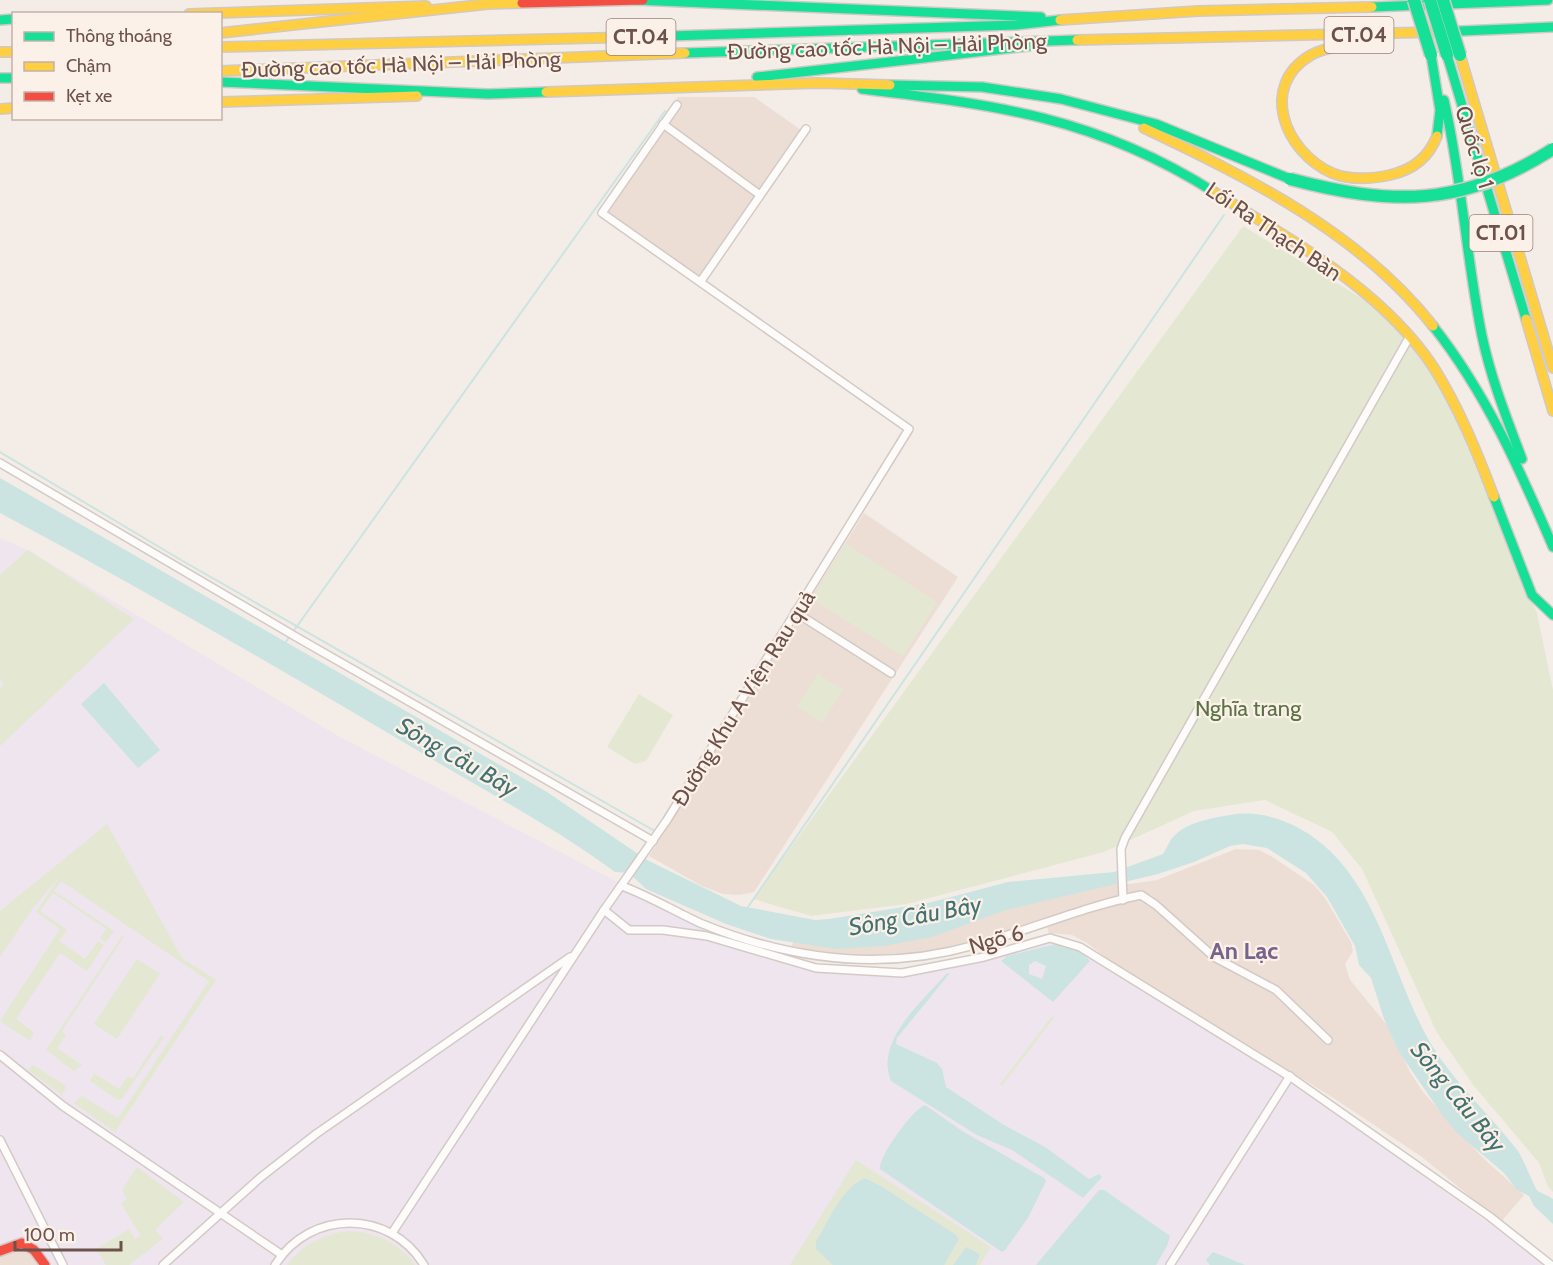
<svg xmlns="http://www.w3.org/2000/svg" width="1553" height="1265" viewBox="0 0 1553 1265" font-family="Cabin,sans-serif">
  <rect width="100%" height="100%" fill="#f4ede7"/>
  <!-- residential -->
  <g fill="#ecded5">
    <path d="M678 97H754L801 130 699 277 600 208Z"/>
    <path d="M864 513 958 577 754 892 739 895 723 894 702 886 649 856Z"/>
    <path d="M1236 849 1259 850 1271 856 1314 885 1325 898 1351 942 1353 951 1345 964 1350 980 1387 1025 1410 1072 1423 1092 1482 1157 1524 1195 1501 1222 1422 1157 1332 1097 1112 962 1087 943 1072 935 1049 933 1045 920 930 952 902 957H833L791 947 794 940 973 918 1116 883 1130 884 1157 880Z"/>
    <path d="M27 1238 49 1265H0V1251Z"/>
  </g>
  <!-- education -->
  <path fill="#eee5ef" d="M0 538 28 550 338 736 746 949 815 971 902 975 988 959 1053 941 1077 947 1293 1083 1547 1265H49L27 1238 0 1251Z"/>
  <!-- green -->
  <g fill="#e4e8d3">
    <path d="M1243 226 1376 307 1427 361 1451 408 1537 613 1553 690V1192L1548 1187 1539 1163 1474 1086 1437 1033 1362 869 1332 832 1265 800 1194 811 1104 852 907 904 811 916 753 899Z"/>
    <path d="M846 544 937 602 903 656 812 599Z"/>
    <path d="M28 550 134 619 0 746V688L4 684 0 680V575Z"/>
    <path d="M818 674 843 690 822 723 797 706Z"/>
    <path d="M639 694 673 715 646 761 635 764 607 747Z"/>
    <path d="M107 824 182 958 216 980 115 1132 74 1103 82 1096 118 1118 209 981 61 881 54 891 114 931 106 942 100 938 106 929 53 893 40 911 67 930 59 941 85 959 98 941 104 945 87 971 60 953 16 1019 34 1032 30 1041 0 1021 60 929 36 912 60 876 33 908 0 957V911Z"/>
    <path d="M122 936 124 937 62 1031 66 1035 57 1048 82 1065 74 1071 46 1050Z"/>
    <path d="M137 959 160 974 117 1039 94 1024Z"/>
    <path d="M1052 1016 1054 1018 1002 1086 1000 1084Z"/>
    <path d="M161 1035 164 1037 122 1099 118 1100 90 1081 94 1073 119 1089 128 1076 133 1078Z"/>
    <path d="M33 1065 65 1085 66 1087 62 1095 28 1070Z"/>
    <path d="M856 1160 991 1247 980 1265H790Z"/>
    <path d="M137 1167 184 1202 155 1230 163 1239 129 1265H106L96 1249 129 1229 135 1239 140 1235 121 1203 127 1199 122 1190Z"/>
    <path d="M347 1231C375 1232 399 1242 415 1265H287C303 1244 322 1235 347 1231Z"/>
  </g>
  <!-- water -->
  <g fill="#cbe4e1" fill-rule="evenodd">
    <path d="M0 478 547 792 647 860 741 906 815 920 829 919 928 903 1008 882 1114 872 1163 854C1167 848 1170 839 1175 835 1188 822 1212 818 1230 815 1253 811 1274 816 1295 826 1375 867 1388 965 1427 1037 1451 1080 1488 1112 1518 1151 1523 1158 1535 1189 1538 1191 1542 1194 1548 1195 1553 1199V1224L1534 1206 1529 1196 1517 1190 1504 1173 1456 1132 1443 1116 1399 1052 1384 1019 1371 978 1359 965 1355 946 1327 897 1306 873 1267 848 1243 844 1230 846 1194 862 1158 874 1006 910 932 937 884 946 837 949 771 939 726 924 646 889 629 873 615 872C550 824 479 788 410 746 275 666 139 587 0 513Z"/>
    <path d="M104 683 160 750 138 768 81 704Z"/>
    <path d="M1056 944 1080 952 1090 961 1053 1002 1001 961 1007 956ZM1035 961 1046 966 1042 979 1029 974V965Z"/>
    <path d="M950 973 897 1038 896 1044 937 1063 942 1069 946 1087 1004 1125 1045 1147 1089 1179 1099 1174 1102 1177 1083 1198 1012 1150 977 1135 891 1081C874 1041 923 1001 946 974Z"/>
    <path d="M925 1105 962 1131 1044 1178 1046 1181 1028 1218 1005 1250 1002 1252 880 1169C878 1157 913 1109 925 1105Z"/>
    <path d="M865 1178 884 1188 956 1235 959 1239 944 1265H833L816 1249V1242C828 1222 842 1187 865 1178Z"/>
    <path d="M1099 1190H1104L1170 1236 1167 1246 1156 1265H1036Z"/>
    <path d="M966 1247 980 1254 976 1265H953Z"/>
    <path d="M1213 1252 1245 1265H1210L1206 1260Z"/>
  </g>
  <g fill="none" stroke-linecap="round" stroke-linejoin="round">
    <!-- stream -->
    <g stroke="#cbe4e1" stroke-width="2">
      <path d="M0 452 181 560 653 830"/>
      <path d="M285 643 665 111"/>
      <path d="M746 910 1224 215"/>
    </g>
    <!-- street casing -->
    <g stroke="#d3cac6" stroke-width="10">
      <g id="street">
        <path d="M663 124 760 195"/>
        <path d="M701 281 806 129"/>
        <path d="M0 463 298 638 653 841"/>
        <path d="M795 612 891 673"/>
        <path d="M622 886C649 896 674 911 700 923 790 960 881 972 975 945 1030 930 1085 906 1141 895L1156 905 1214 957 1276 990 1328 1040"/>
        <path d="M1123 900 1121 849 1125 838 1410 336"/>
        <path d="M604 910 629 930H663L707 936 816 968 902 973 984 957 1050 938 1080 947 1292 1078 1489 1216 1551 1265"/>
        <path d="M0 1055 63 1106 282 1255"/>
        <path d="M0 1140 63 1265"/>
        <path d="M392 1233 604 910 667 820 909 429 602 213 677 105"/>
        <path d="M163 1265 261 1177 316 1134 570 957"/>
        <path d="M275 1265C310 1209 390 1209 424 1265"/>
        <path d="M1170 1265 1290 1076"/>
      </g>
    </g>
    <!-- fast casing -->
    <g stroke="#d2c8c4" stroke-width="12">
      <g id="fast">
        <path d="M636 0 1041 17"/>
        <path d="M1372 7 1548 0"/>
        <path d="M0 20 14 19"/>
        <path d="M1437 32 1553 27"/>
        <path d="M638 37 1016 25 1060 20"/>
        <path d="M685 53 1077 40"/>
        <path d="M1431 55 1440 110 1437 136"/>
        <path d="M1447 55 1526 319"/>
        <path d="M757 77 1029 46"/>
        <path d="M0 78H14"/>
        <path d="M220 82 488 94 546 92"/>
        <path d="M890 85 982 87 1061 99 1156 124 1290 179"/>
        <path d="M862 89C996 105 1096 117 1214 192"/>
        <path d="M1444 100C1462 178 1466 258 1482 336 1491 379 1507 419 1522 459"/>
        <path d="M1433 326C1486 393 1520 470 1553 547"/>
        <path d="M1494 497 1532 595 1553 615"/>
      </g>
    </g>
    <!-- slow casing -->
    <g stroke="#d2c8c4" stroke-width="12">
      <g id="slow">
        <path d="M189 14 426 6"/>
        <path d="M1060 20 1198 11 1372 7"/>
        <path d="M220 33 488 4 522 3"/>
        <path d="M1077 40 1437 32"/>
        <path d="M1355 42C1342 46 1323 48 1311 55 1258 86 1285 152 1332 173 1351 181 1371 179 1390 175 1412 170 1429 157 1437 136"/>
        <path d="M220 47 638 37"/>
        <path d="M0 52H14"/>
        <path d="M1460 55 1553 368"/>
        <path d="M220 71 685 53"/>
        <path d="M546 92 818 83 890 85"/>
        <path d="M220 102 417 96"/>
        <path d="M0 109 14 108"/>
        <path d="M1144 128C1249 178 1360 233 1433 326"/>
        <path d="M1214 192C1291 240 1383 290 1434 368 1459 408 1477 452 1494 497"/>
        <path d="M1526 319 1553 411"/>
      </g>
    </g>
    <!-- jam casing -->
    <g stroke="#d2c8c4" stroke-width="12">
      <g id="jam">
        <path d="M522 3 643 0"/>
        <path d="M0 1251 22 1243 34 1250 45 1265"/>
      </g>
    </g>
    <!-- street -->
    <use href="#street" stroke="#fdfcfb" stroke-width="7"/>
    <!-- fast -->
    <use href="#fast" stroke="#16e098" stroke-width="9"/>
    <!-- slow -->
    <use href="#slow" stroke="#ffcf43" stroke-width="9"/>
    <!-- jam -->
    <use href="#jam" stroke="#f24e42" stroke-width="9"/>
    <!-- fast-bridge casing -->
    <g stroke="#d3c9c5" stroke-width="15" stroke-linecap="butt">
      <g id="fast-bridge">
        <path d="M1414 0 1431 55"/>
        <path d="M1430 0 1447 55"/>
        <path d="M1443 0 1460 55"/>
        <path d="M1290 179C1392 206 1462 207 1553 149"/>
      </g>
    </g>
    <!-- fast-bridge -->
    <use href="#fast-bridge" stroke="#16e098" stroke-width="12"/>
  </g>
  <g text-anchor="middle" stroke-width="4.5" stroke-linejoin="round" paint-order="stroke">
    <!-- shield labels -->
    <g fill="#fcf1e8" stroke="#98827b" stroke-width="1.5">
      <rect x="1324.5" y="17" width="69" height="36" rx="4.5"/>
      <rect x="606.5" y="19" width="69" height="36" rx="4.5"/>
      <rect x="1469.5" y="215" width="63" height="36" rx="4.5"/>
    </g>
    <g font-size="21" font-weight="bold" fill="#6d524c">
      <text x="1359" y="42">CT.04</text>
      <text x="641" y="44">CT.04</text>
      <text x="1501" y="240">CT.01</text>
    </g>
    <!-- street labels -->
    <g font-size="22" fill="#6d524c" stroke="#fcf1e8">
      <text transform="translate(887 46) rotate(-2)" y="8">Đường cao tốc Hà Nội – Hải Phòng</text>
      <text transform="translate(401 64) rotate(-2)" y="8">Đường cao tốc Hà Nội – Hải Phòng</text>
      <text transform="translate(1475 147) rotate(73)" y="8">Quốc lộ 1</text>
      <text transform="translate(1274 231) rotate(34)" y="8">Lối Ra Thạch Bàn</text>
      <text transform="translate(743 698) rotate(-58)" y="8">Đường Khu A Viện Rau quả</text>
      <text transform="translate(996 939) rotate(-16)" y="8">Ngõ 6</text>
    </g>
    <!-- park labels -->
    <g font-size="22" fill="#5a7245" stroke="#fcf1e8">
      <text x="1248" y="716">Nghĩa trang</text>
    </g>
    <!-- water labels -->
    <g font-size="24" font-style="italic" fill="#427272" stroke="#fcf1e8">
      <text transform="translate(457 757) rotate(30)" y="8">Sông Cầu Bây</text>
      <text transform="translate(915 916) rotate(-10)" y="8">Sông Cầu Bây</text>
      <text transform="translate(1458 1097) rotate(51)" y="8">Sông Cầu Bây</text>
    </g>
    <!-- neighbourhood labels -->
    <g font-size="24" font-weight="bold" fill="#77648a" stroke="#fcf1e8">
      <text x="1244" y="959">An Lạc</text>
    </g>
  </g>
  <!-- legend -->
  <rect x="12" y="12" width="210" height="108" fill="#fcf1e8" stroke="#c3b1aa" stroke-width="1.5"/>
  <rect x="24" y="32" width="30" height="9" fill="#16e098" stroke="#c3b1aa" stroke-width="1.5"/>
  <text x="66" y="42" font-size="18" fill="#6d524c">Thông thoáng</text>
  <rect x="24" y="62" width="30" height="9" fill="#ffcf43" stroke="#c3b1aa" stroke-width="1.5"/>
  <text x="66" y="72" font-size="18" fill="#6d524c">Chậm</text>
  <rect x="24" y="92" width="30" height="9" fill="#f24e42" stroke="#c3b1aa" stroke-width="1.5"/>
  <text x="66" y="102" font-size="18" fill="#6d524c">Kẹt xe</text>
  <!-- scale -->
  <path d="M15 1241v9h106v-9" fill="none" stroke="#6d524c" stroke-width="3"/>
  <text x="24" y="1241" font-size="18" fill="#6d524c" stroke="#fcf1e8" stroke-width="4.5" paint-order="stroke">100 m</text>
</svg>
